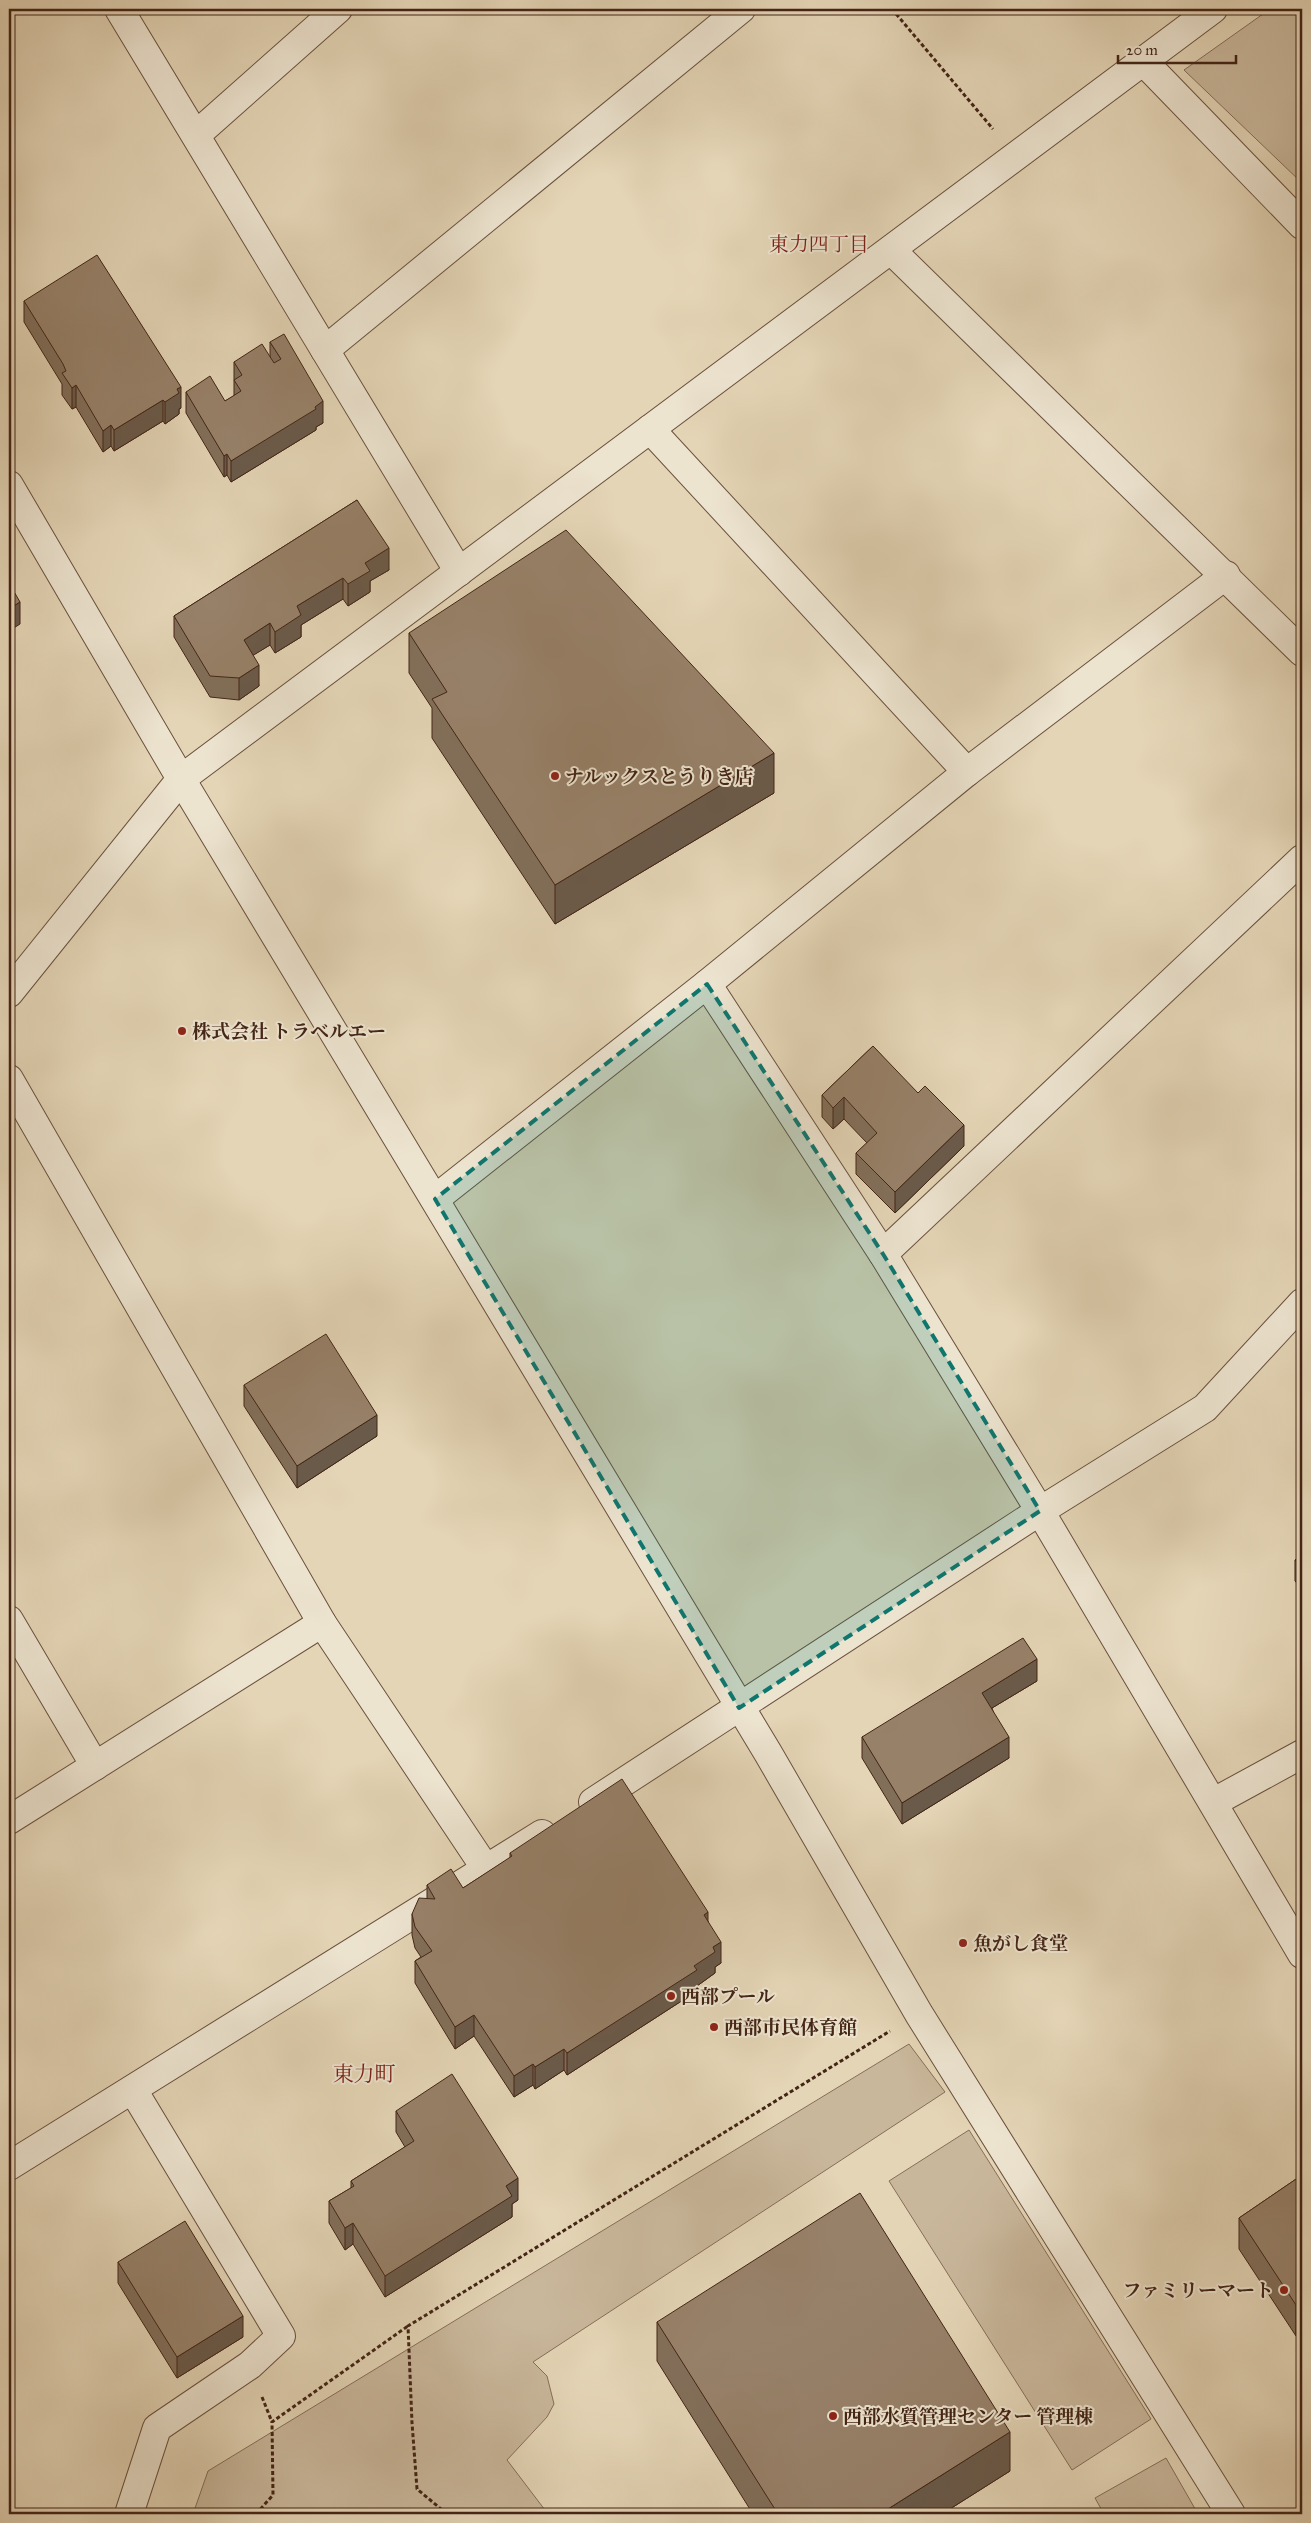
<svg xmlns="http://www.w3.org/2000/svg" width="1311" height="2523" viewBox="0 0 1311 2523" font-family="'IM FELL Great Primer','Noto Serif JP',serif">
  <rect width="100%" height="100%" fill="#e4d5b6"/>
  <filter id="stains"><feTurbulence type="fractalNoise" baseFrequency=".004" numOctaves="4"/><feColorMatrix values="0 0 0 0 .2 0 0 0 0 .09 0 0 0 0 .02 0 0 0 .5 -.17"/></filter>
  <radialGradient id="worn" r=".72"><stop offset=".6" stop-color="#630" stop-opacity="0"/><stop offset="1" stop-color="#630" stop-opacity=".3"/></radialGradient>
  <!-- green -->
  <g fill="#c9b79b" stroke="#866e58">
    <path d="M1270 9H1302V183L1184 70Z"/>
    <path d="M909 2044 945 2092 533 2362 547 2376 554 2404 547 2417 507 2460 548 2514H193L208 2471Z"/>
    <path d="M969 2130 1151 2419 1072 2470 889 2181Z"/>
    <path d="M1166 2458 1198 2514H1104L1095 2498Z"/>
  </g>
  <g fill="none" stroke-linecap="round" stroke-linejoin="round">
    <!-- minor casing -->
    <g stroke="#6b513e" stroke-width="30">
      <g id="minor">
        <path d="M119 9 459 572"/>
        <path d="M1143 61 1302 225"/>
        <path d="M196 135 338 9"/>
        <path d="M891 250 1302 652"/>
        <path d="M325 350 741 9"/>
        <path d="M650 429 967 772"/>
        <path d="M9 485 181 779 768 1753 919 2014 1231 2514"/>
        <path d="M707 984 883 1254 1040 1511 1302 1954"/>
        <path d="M9 993 181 779 1213 9"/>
        <path d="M9 1079 322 1623 486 1869"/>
        <path d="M435 1199 707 984 967 772 1226 575"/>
        <path d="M883 1254 1302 859"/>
        <path d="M9 1620 95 1766"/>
        <path d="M593 1802 1040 1511 1205 1408 1302 1303"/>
        <path d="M1214 1802 1302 1754"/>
        <path d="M9 1820 322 1623"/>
        <path d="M9 2166 542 1834"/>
        <path d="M129 2514 157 2428 250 2365 281 2336 133 2090"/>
      </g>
    </g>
    <!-- path -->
    <g stroke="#432516" stroke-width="3" stroke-dasharray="4 2.5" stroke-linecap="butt">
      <path d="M892 9 993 129"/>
      <path d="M262 2397 272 2422"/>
      <path d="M256 2514 273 2495 272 2422 408 2326"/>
      <path d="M447 2514 417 2489 412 2423 408 2326 890 2031"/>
    </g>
    <!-- minor -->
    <use href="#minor" stroke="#ede4d0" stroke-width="28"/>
  </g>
  <!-- wall -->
  <g fill="#826f5a" stroke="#432516">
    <path d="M24 301 181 408 179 409V414L165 424 163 421 114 451 111 446 103 452 76 407 72 409 62 395V384L24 322Z"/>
    <path d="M270 342 323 423 316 427V430L231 482 227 475 224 477 186 413V392L225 401 234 396V362L270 357Z"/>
    <path d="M357 500 389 570 370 581V592L348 606 343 599 301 625V637L275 653 270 645 253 655 259 686 239 700 210 697 174 637V616Z"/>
    <path d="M409 633 774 793 555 924 432 738V708L409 673Z"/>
    <path d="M873 1046 964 1146 895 1213 856 1174V1153L867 1143 844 1119 833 1129 822 1117V1095Z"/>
    <path d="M244 1385 377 1436 297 1488 244 1406Z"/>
    <path d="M1302 1553V1589L1295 1581V1560Z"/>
    <path d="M1037 1681 992 1708 1009 1758 902 1824 862 1758V1737Z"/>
    <path d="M510 1853 708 1921 721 1963 715 1967V1973L697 1986V1991L567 2075 564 2070 535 2089 533 2085 514 2097 474 2036 455 2049 415 1983V1961L421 1957 415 1948 412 1935V1914L427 1899V1885L463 1888 510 1858Z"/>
    <path d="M396 2111 518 2200 512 2204V2217L385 2297 353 2244 345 2250 329 2223V2201L351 2188V2181L405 2147 396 2132Z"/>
    <path d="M1302 2175 1296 2336 1239 2249V2218Z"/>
    <path d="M118 2262 243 2337 177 2378 118 2283Z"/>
    <path d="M657 2322 1010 2471 942 2514H753L657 2361Z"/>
    <path d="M1302 2449V2487L1297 2479V2458Z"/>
  </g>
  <!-- shaded-wall -->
  <g fill="#6a5a4a" stroke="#432516">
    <path d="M76 385V407L72 409V388Z"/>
    <path d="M181 387V408L179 409V414L165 424V402L177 389Z"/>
    <path d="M163 400V421L114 451V430Z"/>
    <path d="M323 401V423L316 427V430L231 482V461Z"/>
    <path d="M111 425V446L103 452V431Z"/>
    <path d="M227 454V475L224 477V456Z"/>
    <path d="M389 548V570L370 581V592L348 606V584L365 563Z"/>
    <path d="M343 578V599L301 625V637L275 653V632L297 606Z"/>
    <path d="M20 602V624L9 631V609Z"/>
    <path d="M270 623V645L244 661V640Z"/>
    <path d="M259 665V686L239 700V678Z"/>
    <path d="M774 753V793L555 924V885Z"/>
    <path d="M844 1097V1119L833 1129V1108Z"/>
    <path d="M964 1125V1146L895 1213V1192Z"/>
    <path d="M377 1415V1436L297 1488V1466Z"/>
    <path d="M1037 1659V1681L982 1714V1693Z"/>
    <path d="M1009 1737V1758L902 1824V1803Z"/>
    <path d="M708 1912V1934L704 1915Z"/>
    <path d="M721 1942V1963L715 1967V1973L697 1986V1991L567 2075V2053L694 1966 713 1947Z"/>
    <path d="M474 2015V2036L455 2049V2027Z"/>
    <path d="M564 2049V2070L535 2089V2067Z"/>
    <path d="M533 2064V2085L514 2097V2076Z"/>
    <path d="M518 2178V2200L512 2204V2217L385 2297V2276L506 2186Z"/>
    <path d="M353 2223V2244L345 2250V2228Z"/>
    <path d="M1302 2301V2332L1296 2336V2305Z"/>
    <path d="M243 2316V2337L177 2378V2357Z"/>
    <path d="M1010 2432V2471L942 2514H880Z"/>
  </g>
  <!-- building -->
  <g fill="#978169" stroke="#432516">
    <path d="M97 255 181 387 177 389 179 393 165 402 163 400 114 430 111 425 103 431 76 385 72 388 62 373 66 371 63 364 24 301Z"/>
    <path d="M284 334 323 401 315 407 316 409 231 461 227 454 224 456 186 392 210 376 225 401 241 391 234 380 242 375 234 362 262 344 274 363 281 359 270 342Z"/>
    <path d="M357 500 389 548 365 563 370 571 348 584 343 578 297 606 301 615 275 632 270 623 244 640 259 665 239 678 210 676 174 616Z"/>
    <path d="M566 530 774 753 555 885 432 699 447 692 409 633Z"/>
    <path d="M9 583 20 602 9 609Z"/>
    <path d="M873 1046 918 1093 925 1086 964 1125 895 1192 856 1153 877 1133 844 1097 833 1108 822 1095Z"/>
    <path d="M326 1334 377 1415 297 1466 244 1385Z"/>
    <path d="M1302 1553V1568L1295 1560Z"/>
    <path d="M1023 1638 1037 1659 982 1693 1009 1737 902 1803 862 1737Z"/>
    <path d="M622 1779 708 1912 704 1915 721 1942 713 1947 715 1952 694 1966 697 1970 567 2053 564 2049 535 2067 533 2064 514 2076 474 2015 455 2027 415 1961 432 1951 415 1927 412 1914 419 1898 435 1899 427 1885 451 1869 463 1888 512 1856 510 1853Z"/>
    <path d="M452 2074 518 2178 506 2186 512 2196 385 2276 353 2223 345 2228 329 2201 354 2186 351 2181 414 2141 396 2111Z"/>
    <path d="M1302 2175V2301L1296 2305 1239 2218Z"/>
    <path d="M860 2193 1010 2432 880 2514H778L657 2322Z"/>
    <path d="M185 2221 243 2316 177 2357 118 2262Z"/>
    <path d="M1302 2449V2466L1297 2458Z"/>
  </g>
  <!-- marked area -->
  <path fill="#0f766e" fill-opacity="0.2" stroke="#0f766e" stroke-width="4" stroke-dasharray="10 6" stroke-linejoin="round" d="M707 984 883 1254 1040 1511 739 1708 435 1199Z"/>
  <!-- markers -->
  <g fill="#8f2418" stroke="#ede4d0" stroke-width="2">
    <circle cx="555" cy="776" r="5"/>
    <circle cx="182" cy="1031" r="5"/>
    <circle cx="963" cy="1943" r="5"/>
    <circle cx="671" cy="1996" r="5"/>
    <circle cx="714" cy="2027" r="5"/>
    <circle cx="1284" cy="2290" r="5"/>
    <circle cx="833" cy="2416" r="5"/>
  </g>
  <g text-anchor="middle" stroke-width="4" stroke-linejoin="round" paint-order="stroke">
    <!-- poi labels -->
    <g font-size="19" font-weight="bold" fill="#432516" stroke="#ede4d0" text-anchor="start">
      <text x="565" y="783">ナルックスとうりき店</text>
      <text x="192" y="1038">株式会社 トラベルエー</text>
      <text x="973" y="1950">魚がし食堂</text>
      <text x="681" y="2003">西部プール</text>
      <text x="724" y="2034">西部市民体育館</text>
      <text x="1274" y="2297" text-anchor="end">ファミリーマート</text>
      <text x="843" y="2423">西部水質管理センター 管理棟</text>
    </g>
    <!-- neighbourhood labels -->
    <g font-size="20" fill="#7a1f14" stroke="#ede4d0">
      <text x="819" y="251">東力四丁目</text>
    </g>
    <!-- quarter labels -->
    <g font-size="21" fill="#7a1f14" stroke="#ede4d0">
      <text x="364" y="2081">東力町</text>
    </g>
  </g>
  <!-- margin -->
  <rect width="1311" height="2523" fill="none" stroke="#e4d5b6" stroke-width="30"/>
  <rect x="10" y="10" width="1291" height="2503" fill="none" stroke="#432516" stroke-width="2.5"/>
  <rect x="15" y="15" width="1281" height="2493" fill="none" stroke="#432516"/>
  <!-- scale -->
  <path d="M1118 55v8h118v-8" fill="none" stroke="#432516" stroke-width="2.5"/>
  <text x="1126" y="55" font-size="15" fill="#432516" stroke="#ede4d0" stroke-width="4" paint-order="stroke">20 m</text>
  <rect width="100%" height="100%" filter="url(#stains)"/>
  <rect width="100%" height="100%" fill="url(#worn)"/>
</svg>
